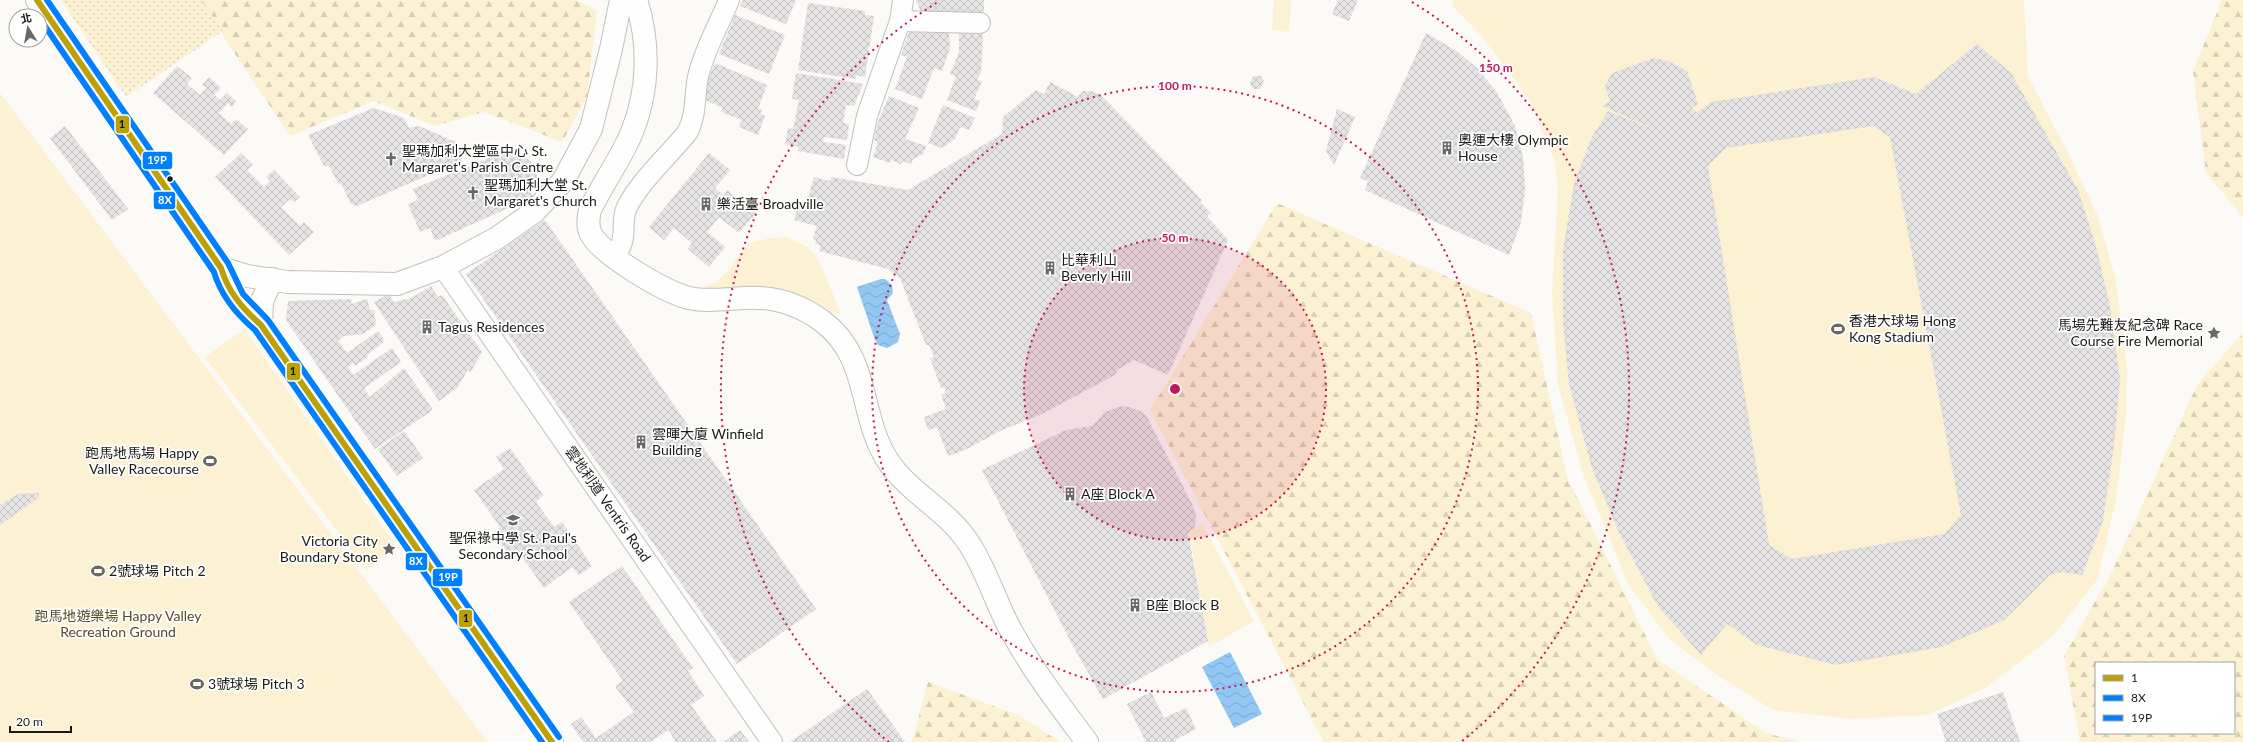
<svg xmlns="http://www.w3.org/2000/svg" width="2243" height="742" viewBox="0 0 2243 742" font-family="Lato,'Noto Sans TC',sans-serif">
  <defs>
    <pattern id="forest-firs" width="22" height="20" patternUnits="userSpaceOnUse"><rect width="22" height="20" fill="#fdf1d3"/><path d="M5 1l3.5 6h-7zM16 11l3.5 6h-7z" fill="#d8ceb4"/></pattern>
    <pattern id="garden-dots" width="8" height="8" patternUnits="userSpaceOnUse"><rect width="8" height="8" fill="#fdf1d3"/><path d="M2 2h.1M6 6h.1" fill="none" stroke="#d8ceb4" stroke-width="1.8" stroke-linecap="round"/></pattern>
    <pattern id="water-waves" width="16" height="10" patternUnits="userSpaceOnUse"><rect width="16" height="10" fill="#91c7f2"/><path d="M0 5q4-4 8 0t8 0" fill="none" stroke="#7caacf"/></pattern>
    <pattern id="building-cross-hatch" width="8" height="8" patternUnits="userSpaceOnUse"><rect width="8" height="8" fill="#e5e3e3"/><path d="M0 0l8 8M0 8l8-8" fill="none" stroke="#c4c2c2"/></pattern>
  </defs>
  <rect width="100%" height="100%" fill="#fcfaf6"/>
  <!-- green -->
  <g fill="#fdf1d3">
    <path d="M1274 0H1291L1289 32 1272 30Z"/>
    <path d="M1454 0H2024L2028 76 2068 153 2098 216 2116 281 2127 367 2126 415 2116 500 2097 580 2052 637 1985 688 1928 715 1852 719 1773 710 1720 677 1670 640 1628 584 1584 477 1558 385 1552 292 1558 189 1555 162 1529 99 1482 37 1452 5Z"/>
    <path d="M0 93 487 742H0Z"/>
    <path d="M786 237 808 247 819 260 841 314 833 313 815 301 800 295 777 292 715 295 704 287 717 281 728 271 749 243 770 238Z"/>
    <path d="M244 329 396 546 367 570 205 357Z"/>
    <path d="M1202 523 1254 621 1209 647 1189 532Z"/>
  </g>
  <!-- forest -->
  <g fill="url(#forest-firs)" fill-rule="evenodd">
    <path d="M199 0H576L597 11 587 97 562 142 484 112 435 126 374 101 290 136Z"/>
    <path d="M2222 0H2243V217L2206 173 2193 71Z"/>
    <path d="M1277 203 1531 313 1567 477 1657 659 1766 733 1800 742H1324L1150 410Z"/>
    <path d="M2243 333V742H2080L2064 656 2112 572 2197 385ZM2096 663H2234V733H2096Z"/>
    <path d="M928 682 1018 715 1060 742H912Z"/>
  </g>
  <!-- garden -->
  <path fill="url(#garden-dots)" d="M61 0H201L223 31 126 97Z"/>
  <!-- water -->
  <g fill="url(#water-waves)">
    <path d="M881 279H885L892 285 893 293 887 300 900 334 898 342 887 348 878 345 875 340 857 287Z"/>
    <path d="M1230 652 1262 714 1234 728 1202 667Z"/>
  </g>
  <!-- building -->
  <g fill="url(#building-cross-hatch)" fill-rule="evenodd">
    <path d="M743 0H796L786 24 740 6Z"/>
    <path d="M916 0H984V12H921Z"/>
    <path d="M1338 0H1358L1349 21 1332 14Z"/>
    <path d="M808 3 865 11V15L874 16 865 77 856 75V79L798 70Z"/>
    <path d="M735 15 785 35 769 74 719 54Z"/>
    <path d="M909 32 949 33 950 48 942 71 934 68 922 99 895 89 907 57 901 55Z"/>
    <path d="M959 33 983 34 981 72 977 80 982 81 974 99 980 101 976 111 947 100 956 76 950 74 959 52Z"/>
    <path d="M1426 33 1458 52 1478 69 1496 91 1515 126 1523 156 1525 190 1521 222 1509 255 1365 190 1368 181 1360 178Z"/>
    <path d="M1977 44 2011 73 2078 190 2096 246 2110 306 2120 379 2114 445 2103 521 2082 575 2062 572 2050 575 2004 620 1942 647 1836 665 1757 645 1727 624 1701 655 1657 605 1618 530 1592 468 1569 384 1563 321V250L1574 184 1591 139 1608 111 1660 132 1602 106 1610 101 1605 86 1612 73 1654 58 1670 62 1687 71 1698 104 1691 108 1697 113 1711 102 1874 77 1916 94ZM1873 126 1890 137 1961 515 1944 534 1792 559 1769 545 1708 166 1726 148Z"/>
    <path d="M715 63 767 85 758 109 762 110 760 114 765 116 758 135 739 127 742 120 721 112 723 108 703 99 706 84Z"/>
    <path d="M177 66 192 78 187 84 200 95 206 88 202 85 209 77 221 88 214 95 220 100 227 93 236 101 232 107 228 103 219 113 231 124 236 119 248 129 224 155 153 93Z"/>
    <path d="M796 73 863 84 854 106 846 105 843 123 849 124 847 140 824 137 823 142 846 145 844 159 798 151 799 147 785 144 788 128 793 129 799 100 792 99Z"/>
    <path d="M1253 76H1261L1264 82 1260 89H1253L1250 83Z"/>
    <path d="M1050 82 1078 97 1082 91H1091L1102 96 1202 200 1200 202 1211 213 1207 216 1228 240 1168 375 1134 360 1117 370 1115 375 1040 415 1000 431 965 450 948 456 937 427 928 430 924 417 946 409 941 395 946 393 944 387 941 388 930 358 934 357 929 345H926L900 278 888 269 819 251 820 245 815 244 816 240 813 239 817 226 794 220 798 207 805 209 814 177 830 181 831 177 908 190 1002 134 1003 117 1036 90 1044 94Z"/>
    <path d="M889 96 919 108 905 139 926 146 923 154 913 159 911 164 903 161 901 164 891 160 890 163 873 157 878 142 874 140 878 122Z"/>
    <path d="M943 105 975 118 969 130 960 127 955 139 942 148 928 143Z"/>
    <path d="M374 108 404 118 409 128 419 126 458 143 464 154 461 161 357 206 351 204 342 185 338 183 329 166H324L308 135Z"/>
    <path d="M1337 109 1355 117 1334 165 1326 151Z"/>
    <path d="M65 126 128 209 112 220 50 138Z"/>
    <path d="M511 149 516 157 528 159 536 169 537 177 535 184 530 189 533 197 435 241 430 228 420 232 408 204 418 200 413 189Z"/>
    <path d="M241 153 253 165 247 170 264 187 270 181 266 177 274 170 300 197 294 202 290 199 281 207 300 226 304 222 314 232 289 255 215 177Z"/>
    <path d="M709 153 730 170 715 188 723 195 727 190 756 213 739 233 719 217 707 232 725 247 709 267 688 249 692 243 674 228 664 240 649 227Z"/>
    <path d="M545 220 816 609 737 664 466 274Z"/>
    <path d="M431 286 438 297 442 295 482 352 470 373 468 370 457 388 439 401 374 302 389 294 394 302 411 298Z"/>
    <path d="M352 299 351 304 367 299 370 310H374L376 325 363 334 344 336 338 341 347 353 378 331 385 341 367 355 368 357 355 366 353 363 348 367 353 375 392 348 401 362 364 388 370 397 404 368 433 410 375 449 286 320 288 301Z"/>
    <path d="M1121 406 1130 407 1142 412 1147 417 1193 506 1196 516 1195 527 1188 533 1208 641 1103 699 1073 646 982 470 1066 430 1092 426 1105 412Z"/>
    <path d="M404 431 423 458 397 476 378 449Z"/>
    <path d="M510 448 543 495 536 502 554 527 562 522 592 566 579 575 572 567 544 588 520 554 512 558 493 533 500 527 474 490 504 469 496 457Z"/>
    <path d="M39 493 38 498 0 525V505L18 494Z"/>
    <path d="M622 566 693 668 688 671 704 696 691 705 717 742H676L668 730 650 742H583L571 724 581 717 596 738 634 712 615 686 623 681 569 602Z"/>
    <path d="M867 689 905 742H790Z"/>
    <path d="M1151 692 1164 718 1186 708 1196 729 1175 740 1176 742H1146L1127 704Z"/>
    <path d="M2003 692 2020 742H1946L1937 714Z"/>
    <path d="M740 730 749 742H723Z"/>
  </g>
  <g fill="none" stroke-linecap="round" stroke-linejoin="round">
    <!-- street casing -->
    <g stroke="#c1c0bc" stroke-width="22">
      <g id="street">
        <path d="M900 21 980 23"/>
        <path d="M857 165 867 116 900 21 903 0"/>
        <path d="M615 256C630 235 619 224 627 207 640 181 668 156 687 133 697 115 694 96 698 77 704 50 719 25 729 0"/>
        <path d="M443 267 772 742"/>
      </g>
    </g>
    <!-- secondary casing -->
    <g stroke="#c1c0bc" stroke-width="24">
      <g id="secondary">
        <path d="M37 0 221 268C227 291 242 309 261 325L552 742"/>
        <path d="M636 0C650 43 649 90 632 132 621 159 602 184 590 210 588 218 587 226 591 234 602 255 665 292 689 298 707 302 725 299 744 298 772 296 799 304 822 321 871 357 858 415 888 461 909 493 947 510 968 542 987 570 996 605 1013 634 1034 672 1061 707 1087 742"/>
        <path d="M221 268 247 276 288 282 397 284 443 267 497 238 534 212 563 181 591 129 611 49 621 0"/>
        <path d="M261 325 262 301 272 279"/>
      </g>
    </g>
    <!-- street -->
    <use href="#street" stroke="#fffefe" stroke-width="20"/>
    <!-- secondary -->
    <use href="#secondary" stroke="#fffefe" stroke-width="22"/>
    <!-- bus-1 casing -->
    <g stroke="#fff" stroke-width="9">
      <path id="bus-1" d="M37 0 221 268C228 292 243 309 261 325L552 742"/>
    </g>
    <!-- bus-2 casing -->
    <g stroke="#fff" stroke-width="9">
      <path id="bus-2" d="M40 19 214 272C221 296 236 314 255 330L542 742"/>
    </g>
    <!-- bus-3 casing -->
    <g stroke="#fff" stroke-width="9">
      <path id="bus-3" d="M47 0 228 263 243 294 268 320 559 737"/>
    </g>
    <!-- bus-1 -->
    <use href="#bus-1" stroke="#bba107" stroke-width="6"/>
    <!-- bus-2 -->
    <use href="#bus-2" stroke="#0080ff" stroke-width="6"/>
    <!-- bus-3 -->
    <use href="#bus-3" stroke="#0080ff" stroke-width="6"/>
  </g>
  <!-- distance rings -->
  <circle cx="1175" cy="389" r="151" fill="#c2185b" fill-opacity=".12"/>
  <g fill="none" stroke="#c2185b" stroke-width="2" stroke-dasharray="2 4">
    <circle cx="1175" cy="389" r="151"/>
    <circle cx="1175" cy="389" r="303"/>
    <path d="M889 742A454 454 0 0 1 938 2M1412 2A454 454 0 0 1 1461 742"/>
  </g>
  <!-- icons -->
  <defs>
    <g id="building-bare" transform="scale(1.08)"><path d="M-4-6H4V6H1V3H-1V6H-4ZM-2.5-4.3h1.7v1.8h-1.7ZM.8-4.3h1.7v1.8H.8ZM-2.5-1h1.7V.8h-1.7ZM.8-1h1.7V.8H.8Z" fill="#6a6864" stroke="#fff" stroke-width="2.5" paint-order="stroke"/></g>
    <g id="church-bare" transform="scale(1.08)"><path d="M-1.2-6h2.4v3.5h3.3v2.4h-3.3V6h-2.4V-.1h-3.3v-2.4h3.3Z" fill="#6a6864" stroke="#fff" stroke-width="2.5" paint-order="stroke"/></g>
    <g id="stadium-bare" transform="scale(1.08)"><path d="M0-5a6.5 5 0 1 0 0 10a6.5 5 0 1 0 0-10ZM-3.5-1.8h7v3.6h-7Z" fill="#6a6864" stroke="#fff" stroke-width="2.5" paint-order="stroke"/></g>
    <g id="sight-bare" transform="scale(1.08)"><path d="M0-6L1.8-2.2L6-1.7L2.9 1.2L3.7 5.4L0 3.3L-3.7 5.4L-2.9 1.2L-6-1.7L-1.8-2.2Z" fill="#6a6864" stroke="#fff" stroke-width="2.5" paint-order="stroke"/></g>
    <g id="school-bare" transform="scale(1.08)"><path d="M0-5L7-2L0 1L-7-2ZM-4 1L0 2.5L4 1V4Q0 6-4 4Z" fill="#6a6864" stroke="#fff" stroke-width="2.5" paint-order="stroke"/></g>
  </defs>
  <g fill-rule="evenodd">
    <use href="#building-bare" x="1447" y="148"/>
    <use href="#church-bare" x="391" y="159"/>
    <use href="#church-bare" x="473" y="193"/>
    <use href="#building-bare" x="706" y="204"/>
    <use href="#building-bare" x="1050" y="268"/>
    <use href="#building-bare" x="427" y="327"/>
    <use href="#stadium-bare" x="1838" y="329"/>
    <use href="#sight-bare" x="2214" y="333"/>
    <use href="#building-bare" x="641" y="442"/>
    <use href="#stadium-bare" x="210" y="461"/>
    <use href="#building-bare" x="1070" y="494"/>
    <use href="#school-bare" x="513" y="520"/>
    <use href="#sight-bare" x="389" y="549"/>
    <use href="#stadium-bare" x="98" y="571"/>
    <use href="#building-bare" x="1135" y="605"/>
    <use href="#stadium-bare" x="197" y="684"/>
  </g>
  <!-- markers -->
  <circle fill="#1c1a16" stroke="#fff" stroke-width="1.5" cx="170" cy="179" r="3.5"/>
  <g text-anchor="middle" stroke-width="3.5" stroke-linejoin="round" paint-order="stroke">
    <!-- poi labels -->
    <g font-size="14" fill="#1c1a16" stroke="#fff" text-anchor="start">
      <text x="1458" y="145">奧運大樓 Olympic<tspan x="1458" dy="16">House</tspan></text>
      <text x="402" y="156">聖瑪加利大堂區中心 St.<tspan x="402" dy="16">Margaret's Parish Centre</tspan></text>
      <text x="484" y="190">聖瑪加利大堂 St.<tspan x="484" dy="16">Margaret's Church</tspan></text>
      <text x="717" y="209">樂活臺 Broadville</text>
      <text x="1061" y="265">比華利山<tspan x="1061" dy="16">Beverly Hill</tspan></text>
      <text x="1849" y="326">香港大球場 Hong<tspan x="1849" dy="16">Kong Stadium</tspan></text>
      <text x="2203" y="330" text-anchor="end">馬場先難友紀念碑 Race<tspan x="2203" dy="16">Course Fire Memorial</tspan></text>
      <text x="438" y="332">Tagus Residences</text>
      <text x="652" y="439">雲暉大廈 Winfield<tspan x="652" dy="16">Building</tspan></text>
      <text x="199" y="458" text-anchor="end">跑馬地馬場 Happy<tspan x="199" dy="16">Valley Racecourse</tspan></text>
      <text x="1081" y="499">A座 Block A</text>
      <text x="513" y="543" text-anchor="middle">聖保祿中學 St. Paul's<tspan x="513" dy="16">Secondary School</tspan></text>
      <text x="378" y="546" text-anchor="end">Victoria City<tspan x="378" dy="16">Boundary Stone</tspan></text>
      <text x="109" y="576">2號球場 Pitch 2</text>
      <text x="1146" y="610">B座 Block B</text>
      <text x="208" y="689">3號球場 Pitch 3</text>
    </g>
    <!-- street labels -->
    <g font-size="14" fill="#1c1a16" stroke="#fff">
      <text transform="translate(608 504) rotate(55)" y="5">雲地利道 Ventris Road</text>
    </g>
    <!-- park labels -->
    <g font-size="14" fill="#594a22" stroke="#fff">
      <text x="118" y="621">跑馬地遊樂場 Happy Valley<tspan x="118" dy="16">Recreation Ground</tspan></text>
    </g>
  </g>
  <circle cx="1175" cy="389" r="6" fill="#c2185b" stroke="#fff" stroke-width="2"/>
  <g font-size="12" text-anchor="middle" font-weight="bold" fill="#c2185b" stroke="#fff" stroke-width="3.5" stroke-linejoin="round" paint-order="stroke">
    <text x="1496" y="72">150 m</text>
    <text x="1175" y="90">100 m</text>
    <text x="1175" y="242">50 m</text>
  </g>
  <g stroke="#fff" stroke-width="1.5">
    <rect x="115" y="115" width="15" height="19" rx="4" fill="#bba107"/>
    <rect x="142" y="151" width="31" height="19" rx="4" fill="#0080ff"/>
    <rect x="153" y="191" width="23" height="19" rx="4" fill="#0080ff"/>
    <rect x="286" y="362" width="15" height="19" rx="4" fill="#bba107"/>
    <rect x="405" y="552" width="23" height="19" rx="4" fill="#0080ff"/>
    <rect x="432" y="568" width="31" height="19" rx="4" fill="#0080ff"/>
    <rect x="458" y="609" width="15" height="19" rx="4" fill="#bba107"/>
  </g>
  <g font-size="11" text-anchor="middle" font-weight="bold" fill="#fff">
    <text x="157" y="164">19P</text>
    <text x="165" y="204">8X</text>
    <text x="416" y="565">8X</text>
    <text x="448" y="581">19P</text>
  </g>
  <g font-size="11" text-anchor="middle" font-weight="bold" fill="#111">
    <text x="122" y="128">1</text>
    <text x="293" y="375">1</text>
    <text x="466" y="622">1</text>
  </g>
  <!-- legend -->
  <rect x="2095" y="662" width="140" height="72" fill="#ffffff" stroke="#a4a3a2"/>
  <rect x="2103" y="675" width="20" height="6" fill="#bba107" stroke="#a4a3a2"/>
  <text x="2131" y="682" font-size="12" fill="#1c1a16">1</text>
  <rect x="2103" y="695" width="20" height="6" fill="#0080ff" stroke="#a4a3a2"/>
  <text x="2131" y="702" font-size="12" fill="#1c1a16">8X</text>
  <rect x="2103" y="715" width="20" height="6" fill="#0080ff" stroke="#a4a3a2"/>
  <text x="2131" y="722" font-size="12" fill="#1c1a16">19P</text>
  <!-- north arrow -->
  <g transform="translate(28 28) rotate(349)"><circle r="19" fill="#ffffff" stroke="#a4a3a2"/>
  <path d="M0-3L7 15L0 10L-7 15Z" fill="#6a6864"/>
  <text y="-6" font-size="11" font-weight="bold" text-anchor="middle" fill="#1c1a16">北</text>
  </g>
  <!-- scale -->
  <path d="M10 726v6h61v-6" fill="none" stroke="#1c1a16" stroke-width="2"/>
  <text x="16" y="726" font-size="12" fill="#1c1a16" stroke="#ffffff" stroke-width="3" paint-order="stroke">20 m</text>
</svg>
